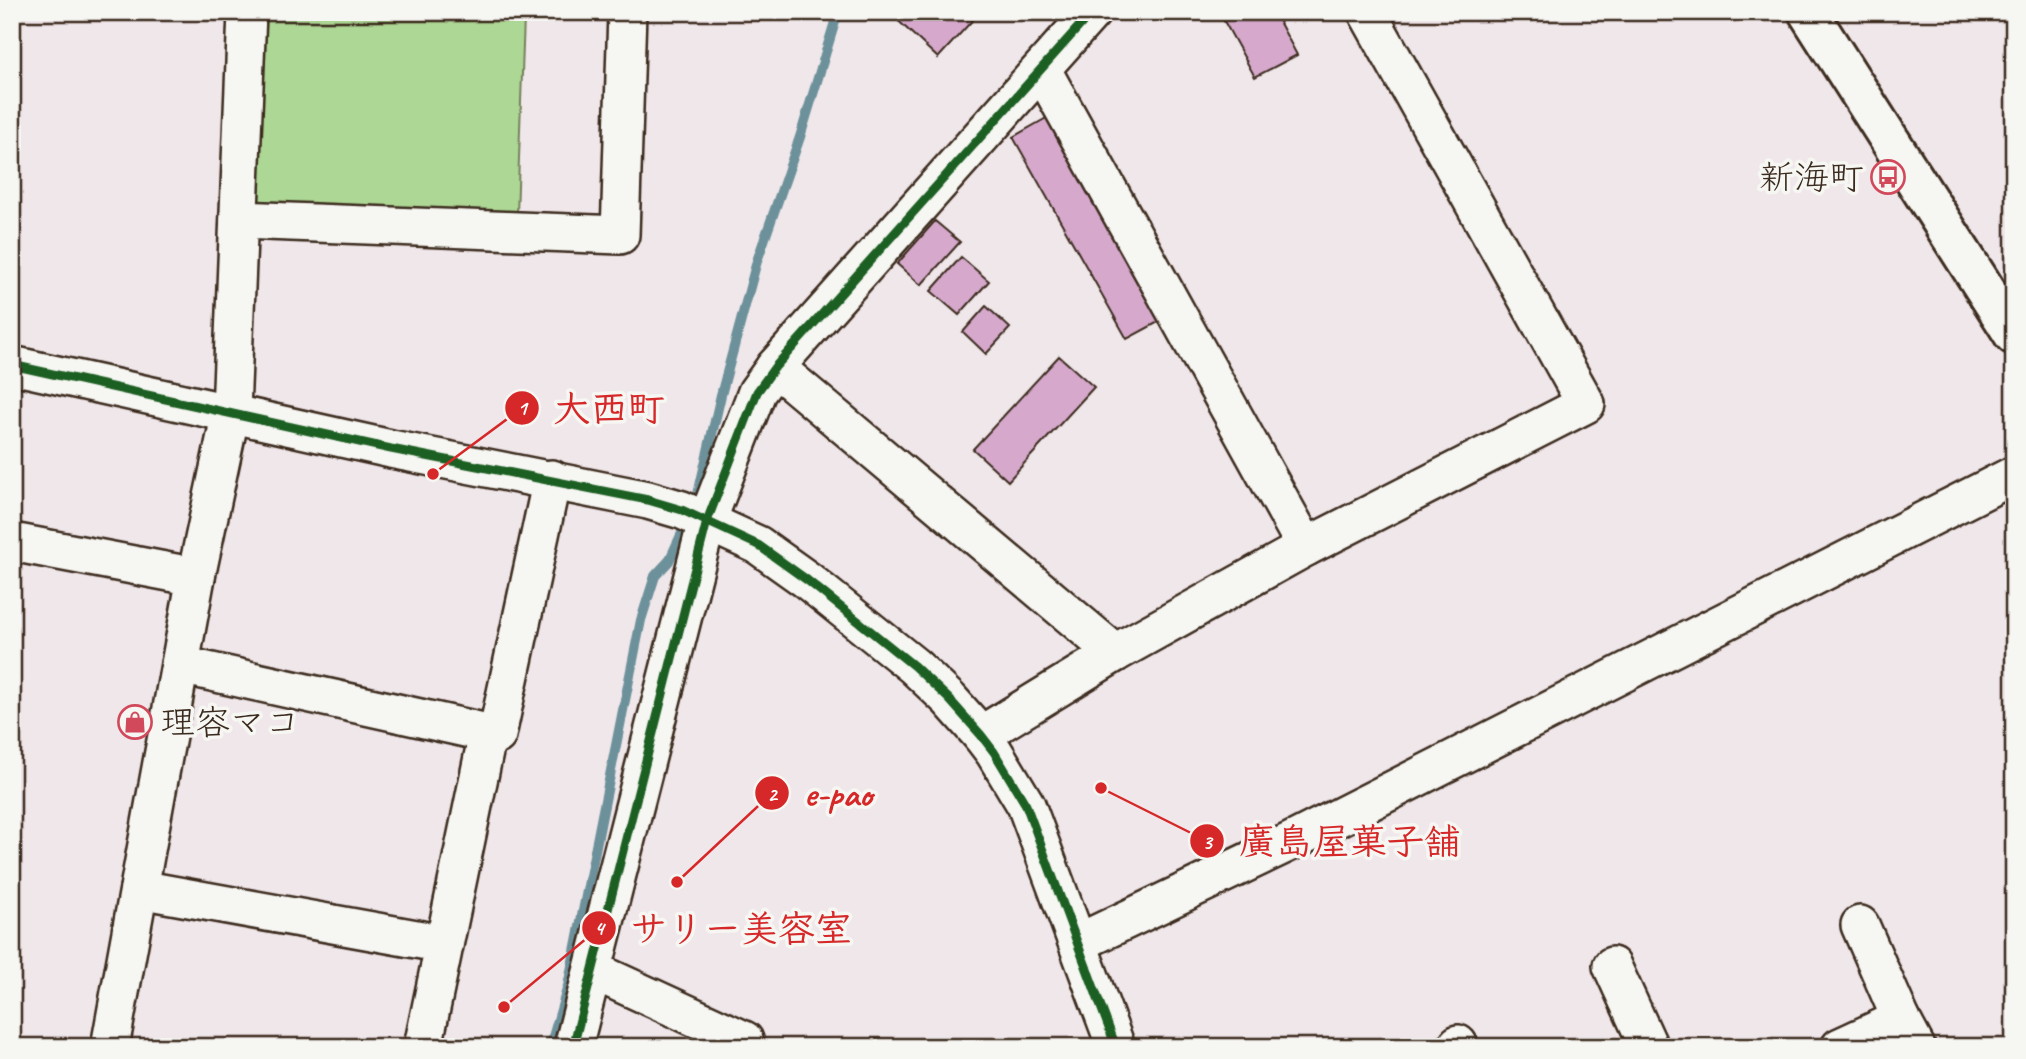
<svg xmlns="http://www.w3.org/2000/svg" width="2026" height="1059" viewBox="0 0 2026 1059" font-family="Caveat,'Klee One',sans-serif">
  <rect width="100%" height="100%" fill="#f0e7ea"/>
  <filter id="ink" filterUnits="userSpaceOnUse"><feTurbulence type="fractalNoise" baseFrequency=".0143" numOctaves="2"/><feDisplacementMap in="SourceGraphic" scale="14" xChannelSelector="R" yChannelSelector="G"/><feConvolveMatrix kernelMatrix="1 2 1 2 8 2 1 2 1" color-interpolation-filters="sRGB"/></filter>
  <g filter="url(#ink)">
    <!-- green -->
    <path fill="#add795" stroke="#74805a" stroke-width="2" d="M267 12H438L524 17 517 215 256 205Z"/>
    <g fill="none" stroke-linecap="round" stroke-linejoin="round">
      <!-- stream -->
      <g stroke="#6d919b" stroke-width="10">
        <path d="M696 503 721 395 757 261 800 137 838 12"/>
        <path d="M550 1047 568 986 641 620 655 576 669 561 688 520"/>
      </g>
    </g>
    <!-- building -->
    <g fill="#d6a9cc" stroke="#3b2a1e" stroke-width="2">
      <path d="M889 12H980L938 58Z"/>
      <path d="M1219 12H1274L1297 55 1255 77Z"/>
      <path d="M1050 116 1164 319 1127 339 1013 137Z"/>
      <path d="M935 221 960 242 921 285 897 264Z"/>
      <path d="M961 257 989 281 959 315 931 291Z"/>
      <path d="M986 306 1010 328 986 354 963 332Z"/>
      <path d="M1059 356 1094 387 1008 481 973 449Z"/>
    </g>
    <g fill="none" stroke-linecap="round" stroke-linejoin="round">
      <!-- minor casing -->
      <g stroke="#3b2a1e" stroke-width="42">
        <g id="minor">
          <path d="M1042 70 1306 547"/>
          <path d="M239 220 620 235 627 12"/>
          <path d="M12 365 391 449 648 500 682 510 758 545 807 580 914 666 949 699 981 735 994 752 1026 805 1116 1047"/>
          <path d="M775 367 1115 653"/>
          <path d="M12 542 196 577"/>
          <path d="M180 665 497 735 552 479"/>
          <path d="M981 735 1115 653 1306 547 1586 404 1367 12"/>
          <path d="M139 889 444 944"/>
          <path d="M1860 925 1901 1019"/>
          <path d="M1078 943 1296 839 2014 475"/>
          <path d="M1612 966 1649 1047"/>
          <path d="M594 971 744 1040 746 1047"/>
          <path d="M1458 1044 1459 1047"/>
          <path d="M110 1047 196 577 231 412 247 12"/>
          <path d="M423 1047 488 733"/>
          <path d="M573 1047 707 521 757 392 775 367 1092 12"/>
          <path d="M1840 1047 1901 1019 1916 1047"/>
        </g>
      </g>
      <!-- major casing -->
      <g stroke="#3b2a1e" stroke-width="44">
        <path id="major" d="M1808 12 2014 335"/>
      </g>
      <!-- minor -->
      <use href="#minor" stroke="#f6f6f2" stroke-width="37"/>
      <!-- major -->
      <use href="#major" stroke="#f6f6f2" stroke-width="38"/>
      <!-- cycleway casing -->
      <g stroke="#f6f6f2" stroke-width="13">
        <g id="cycleway">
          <path d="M12 365 391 449 648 500 682 510 758 545 807 580 914 666 949 699 981 735 994 752 1026 805 1116 1047"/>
          <path d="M573 1047 707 521 757 392 775 367 1092 12"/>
        </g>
      </g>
      <!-- cycleway -->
      <use href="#cycleway" stroke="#1b5e20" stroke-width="9"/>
    </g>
  </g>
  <!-- icons -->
  <defs>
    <g id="bus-ring" transform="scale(1.75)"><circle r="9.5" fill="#f6f6f2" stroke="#d1495b" stroke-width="1.5"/><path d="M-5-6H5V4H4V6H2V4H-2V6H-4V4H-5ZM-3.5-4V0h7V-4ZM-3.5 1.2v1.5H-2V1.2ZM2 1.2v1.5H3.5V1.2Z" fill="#d1495b"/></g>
    <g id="shop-ring" transform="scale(1.75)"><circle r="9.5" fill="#f6f6f2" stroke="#d1495b" stroke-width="1.5"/><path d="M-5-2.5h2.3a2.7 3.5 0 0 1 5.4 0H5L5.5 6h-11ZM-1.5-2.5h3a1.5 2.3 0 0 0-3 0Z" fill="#d1495b"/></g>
  </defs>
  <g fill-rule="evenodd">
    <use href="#bus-ring" x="1888" y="177"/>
    <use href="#shop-ring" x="135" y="722"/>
  </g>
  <g text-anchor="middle" stroke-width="7" stroke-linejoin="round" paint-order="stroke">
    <!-- poi labels -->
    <g font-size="35" fill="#3b2a1e" stroke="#f6f6f2" text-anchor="end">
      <text x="1864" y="189">新海町</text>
      <text x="160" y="734" text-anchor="start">理容マコ</text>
    </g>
  </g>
  <!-- callouts -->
  <path fill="none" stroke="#d62828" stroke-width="2.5" d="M433 474L522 408M677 882L772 793M1101 788L1207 841M504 1007L599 928"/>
  <g fill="#d62828" stroke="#f6f6f2" stroke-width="2.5">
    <circle cx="433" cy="474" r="7"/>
    <circle cx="677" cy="882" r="7"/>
    <circle cx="1101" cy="788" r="7"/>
    <circle cx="504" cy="1007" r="7"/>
    <circle cx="522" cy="408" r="18"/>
    <circle cx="772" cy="793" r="18"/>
    <circle cx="1207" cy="841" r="18"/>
    <circle cx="599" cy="928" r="18"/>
  </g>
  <g font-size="21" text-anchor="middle" font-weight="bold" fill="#fff">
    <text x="522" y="415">1</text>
    <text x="772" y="801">2</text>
    <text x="1207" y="849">3</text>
    <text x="599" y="935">4</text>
  </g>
  <g font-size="37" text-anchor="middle" font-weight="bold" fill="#d62828" stroke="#f6f6f2" stroke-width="7" stroke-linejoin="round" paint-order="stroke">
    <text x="609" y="421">大西町</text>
    <text x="838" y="806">e-pao</text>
    <text x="1350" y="854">廣島屋菓子舗</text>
    <text x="741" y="941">サリー美容室</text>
  </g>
  <!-- margin -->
  <rect width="2026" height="1059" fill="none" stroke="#f6f6f2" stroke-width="42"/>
  <rect x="21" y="21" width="1984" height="1017" fill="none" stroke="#3b2a1e" stroke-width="2.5" filter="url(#ink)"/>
</svg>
